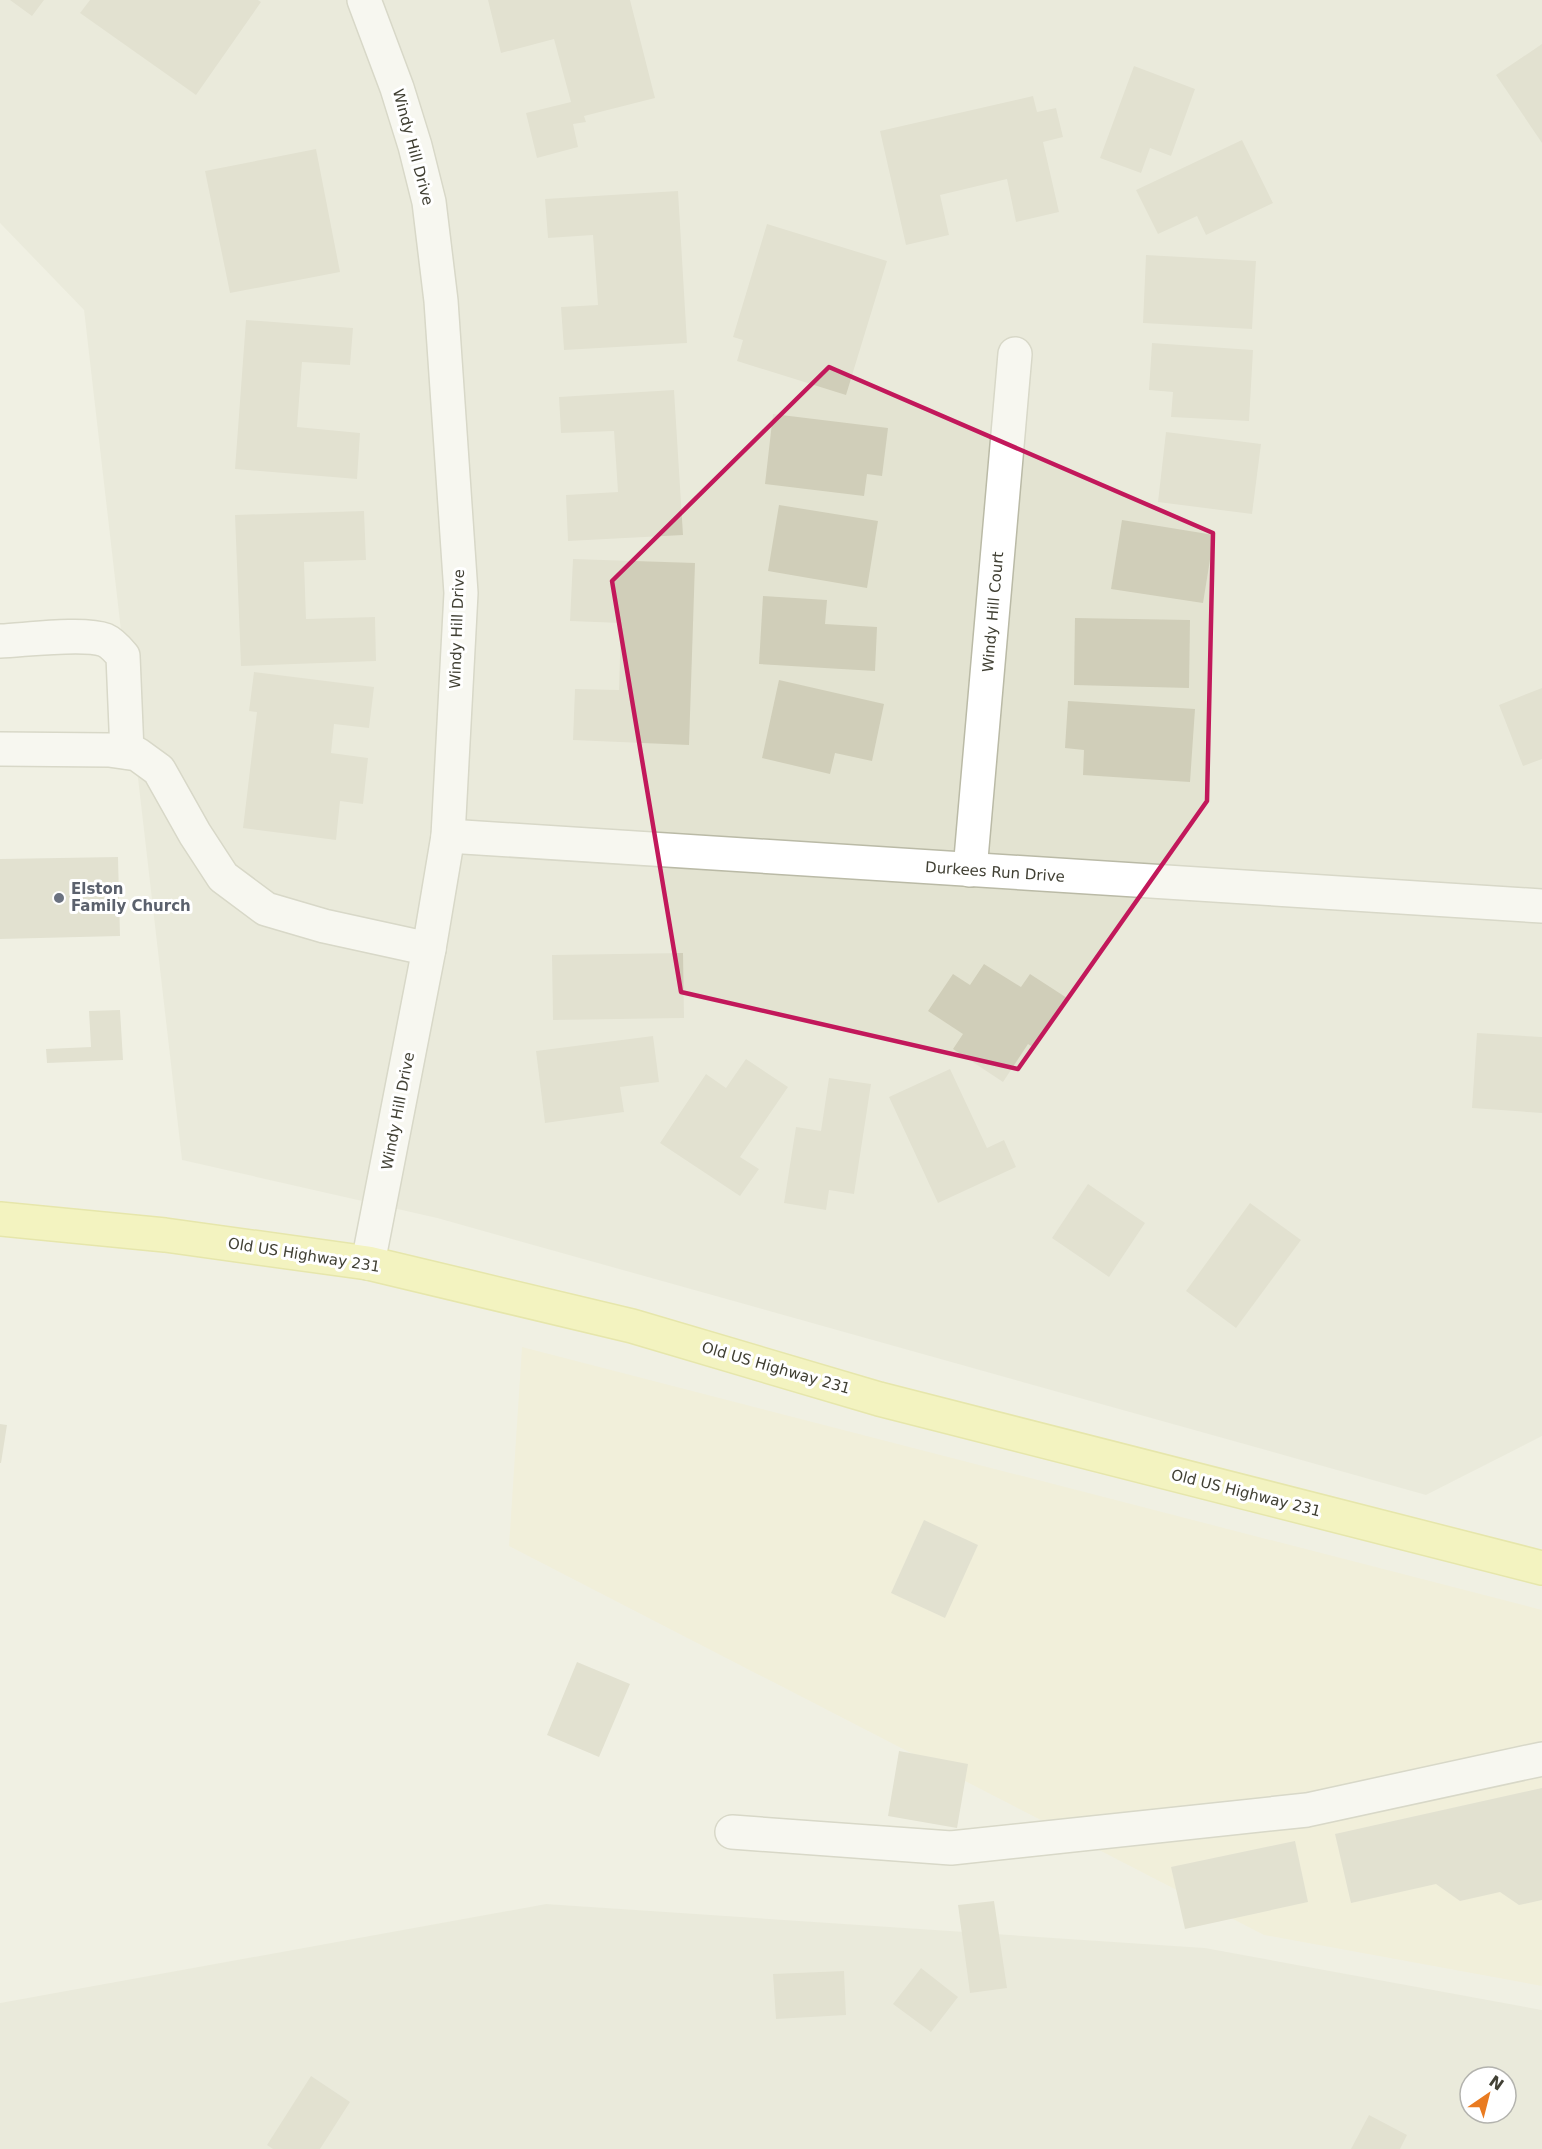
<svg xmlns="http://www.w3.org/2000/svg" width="1542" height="2149" viewBox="0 0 1542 2149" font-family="'DejaVu Sans',sans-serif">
  <rect width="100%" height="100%" fill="#f0f0e3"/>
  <!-- residential -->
  <g fill="#e3e3d1" fill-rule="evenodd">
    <path d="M0 0H1542V1436L1426 1495 437 1218 182 1160 84 310 0 223Z"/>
    <path d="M546 1904 1205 1948 1542 2010V2149H0V2003ZM1470 2077H1506V2113H1470Z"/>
  </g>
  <!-- commercial -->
  <path fill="#f1edcf" d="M522 1347 1542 1610V1986L1264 1935 509 1546Z"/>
  <!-- building -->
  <g fill="#d0ceb9">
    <path d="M10 0H44L32 16Z"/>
    <path d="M90 0H258L261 2 196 95 80 13Z"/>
    <path d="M488 0H630L655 98 584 116 586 122 573 124 578 147 537 158 526 113 571 102 554 39 501 53Z"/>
    <path d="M1542 44V143L1496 75Z"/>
    <path d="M1134 66 1195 89 1171 156 1150 148 1141 173 1100 158Z"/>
    <path d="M1033 96 1037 112 1056 108 1063 137 1043 142 1059 212 1016 222 1007 179 940 195 949 235 906 245 880 131Z"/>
    <path d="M1242 140 1273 203 1206 235 1197 216 1158 234 1136 190Z"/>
    <path d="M316 149 340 272 230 293 205 171Z"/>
    <path d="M678 191 687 343 564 350 561 307 598 305 593 235 548 238 545 199Z"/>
    <path d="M767 224 887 261 846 395 737 361 743 340 733 337Z"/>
    <path d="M1146 255 1256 261 1252 329 1143 323Z"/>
    <path d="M246 320 353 328 350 365 302 362 297 427 360 433 357 479 235 469Z"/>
    <path d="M1152 343 1253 350 1249 421 1171 417 1173 392 1149 390Z"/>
    <path d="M674 390 683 535 568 541 566 495 618 492 614 431 561 433 559 397Z"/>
    <path d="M773 414 888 428 882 476 867 474 864 496 765 484Z"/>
    <path d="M1166 432 1261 444 1252 514 1158 502Z"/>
    <path d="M779 505 878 521 867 588 768 571Z"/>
    <path d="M364 511 366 560 304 562 306 619 375 617 376 661 241 666 235 515Z"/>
    <path d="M1122 520 1214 535 1203 603 1111 589Z"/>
    <path d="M573 559 695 563 689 745 573 740 575 689 619 690 621 623 570 621Z"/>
    <path d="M763 596 827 600 825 624 877 627 875 671 759 664Z"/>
    <path d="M1075 618 1190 620 1189 688 1074 685Z"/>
    <path d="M254 672 374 687 369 728 334 724 331 753 368 758 363 804 340 801 336 840 243 828 257 712 249 711Z"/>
    <path d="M779 680 884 704 872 761 835 753 830 774 762 758Z"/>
    <path d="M1542 688V759L1523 766 1499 705Z"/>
    <path d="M1068 701 1195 709 1190 782 1083 775 1084 750 1065 748Z"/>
    <path d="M118 857 120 936 0 939V859Z"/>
    <path d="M683 953 684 1018 553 1020 552 955Z"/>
    <path d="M984 964 1021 987 1030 974 1067 998 1034 1048 1028 1044 1003 1082 953 1049 963 1034 928 1011 953 974 970 985Z"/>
    <path d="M120 1010 123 1060 47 1063 46 1049 91 1047 89 1011Z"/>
    <path d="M1477 1033 1542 1037V1113L1472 1108Z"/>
    <path d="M653 1036 659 1082 620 1087 624 1112 545 1123 536 1051Z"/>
    <path d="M746 1059 788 1087 740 1157 759 1169 740 1196 660 1143 706 1074 726 1088Z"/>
    <path d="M950 1069 987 1148 1004 1140 1016 1167 938 1203 889 1097Z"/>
    <path d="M829 1078 871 1084 854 1194 829 1190 826 1210 784 1203 796 1127 821 1131Z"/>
    <path d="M1088 1184 1145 1223 1109 1277 1052 1238Z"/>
    <path d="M1250 1203 1301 1240 1236 1328 1186 1291Z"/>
    <path d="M0 1424 7 1425 1 1463H0Z"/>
    <path d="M924 1520 978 1545 945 1618 891 1593Z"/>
    <path d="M577 1662 630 1684 599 1757 547 1735Z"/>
    <path d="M899 1751 968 1764 957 1828 888 1816Z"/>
    <path d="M1542 1788V1900L1519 1905 1500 1892 1460 1901 1436 1884 1351 1903 1335 1834Z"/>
    <path d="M1295 1841 1308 1902 1185 1929 1171 1867Z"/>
    <path d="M994 1901 1007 1988 970 1993 958 1905Z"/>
    <path d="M921 1968 958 1997 931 2032 893 2004Z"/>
    <path d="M844 1971 846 2015 776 2019 773 1974Z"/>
    <path d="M311 2076 350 2102 320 2149H273L267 2145Z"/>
    <path d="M1369 2115 1407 2135 1400 2149H1351Z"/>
  </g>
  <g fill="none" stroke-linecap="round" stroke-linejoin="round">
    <!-- minor casing -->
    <g stroke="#babaa6" stroke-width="36">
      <g id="minor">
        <path d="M364 0 397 88 415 146 429 202 441 301 461 593 448 836 429 949 368 1263"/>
        <path d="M0 641C25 640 84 632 105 640 112 643 118 650 123 656L127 752"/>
        <path d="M0 749 109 750 137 754 159 770 195 834 223 877 266 909 324 926 429 949"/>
        <path d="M448 836 1542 906"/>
        <path d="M970 870 1015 354"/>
        <path d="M732 1832 951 1848 1307 1810 1542 1759"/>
      </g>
    </g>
    <!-- major casing -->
    <g stroke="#d9d967" stroke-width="36">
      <path id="major" d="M0 1219 165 1235 368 1263 632 1326 879 1399 1542 1568"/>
    </g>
    <!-- minor -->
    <use href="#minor" stroke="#fff" stroke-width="33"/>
    <!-- major -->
    <use href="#major" stroke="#f5f696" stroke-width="33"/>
  </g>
  <!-- marked area -->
  <path d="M0 0H1542V2149H0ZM829 367 1213 533 1207 801 1018 1069 681 992 612 581Z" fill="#f0f0e3" fill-opacity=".55" fill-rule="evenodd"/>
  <path fill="none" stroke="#c2185b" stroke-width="4.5" stroke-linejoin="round" d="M829 367 1213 533 1207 801 1018 1069 681 992 612 581Z"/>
  <!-- markers -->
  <circle fill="#6b7280" stroke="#fff" stroke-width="2" cx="59" cy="898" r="6"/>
  <g text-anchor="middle" stroke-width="6" stroke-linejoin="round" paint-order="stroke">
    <!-- street labels -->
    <g font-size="15" fill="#414034" stroke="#fff">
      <text transform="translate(413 147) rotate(75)" y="5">Windy Hill Drive</text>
      <text transform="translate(993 612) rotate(-85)" y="5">Windy Hill Court</text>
      <text transform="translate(457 629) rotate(-88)" y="5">Windy Hill Drive</text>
      <text transform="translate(995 872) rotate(4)" y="5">Durkees Run Drive</text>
      <text transform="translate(398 1111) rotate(-79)" y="5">Windy Hill Drive</text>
      <text transform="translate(304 1255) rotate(9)" y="5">Old US Highway 231</text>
      <text transform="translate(776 1368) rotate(16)" y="5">Old US Highway 231</text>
      <text transform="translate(1246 1493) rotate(14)" y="5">Old US Highway 231</text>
    </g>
    <!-- worship labels -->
    <g font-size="15" font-weight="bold" fill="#5b616d" stroke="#fff" text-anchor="start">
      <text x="71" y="894">Elston<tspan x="71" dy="17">Family Church</tspan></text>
    </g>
  </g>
  <!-- north arrow -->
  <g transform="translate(1488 2095) rotate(35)"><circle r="28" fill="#ffffff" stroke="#b3b3ae" stroke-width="1.5"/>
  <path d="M0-4.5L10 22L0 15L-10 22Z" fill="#e97b21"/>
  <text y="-9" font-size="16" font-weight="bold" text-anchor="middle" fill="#414034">N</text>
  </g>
</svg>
